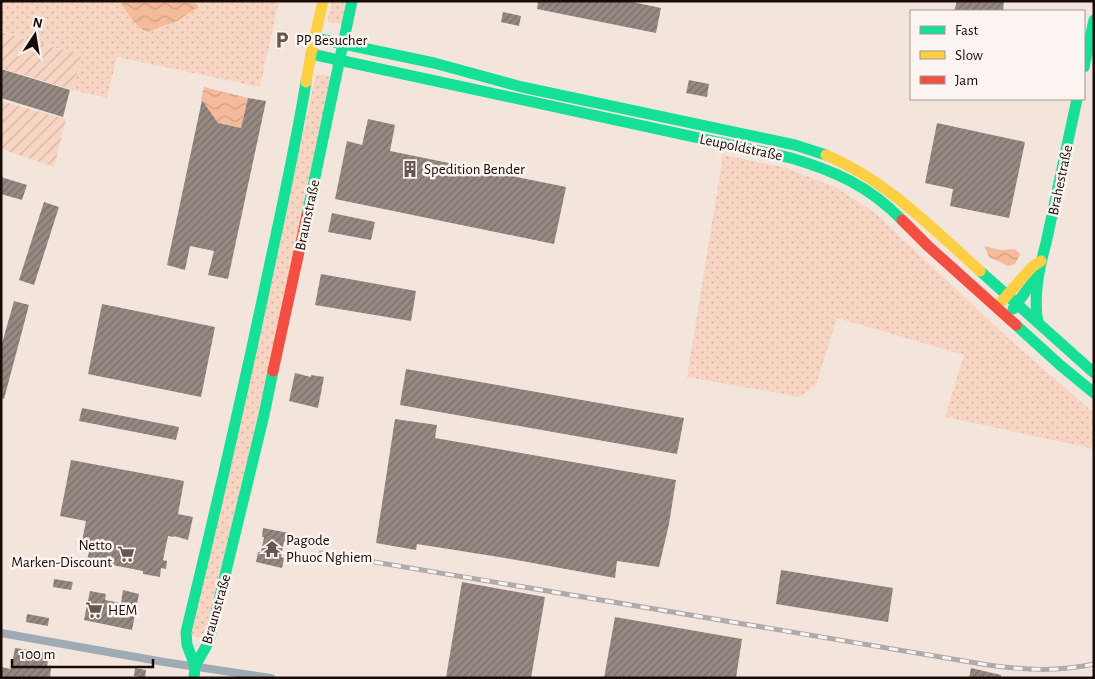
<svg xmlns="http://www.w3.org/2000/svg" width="1095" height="679" viewBox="0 0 1095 679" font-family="'Alegreya Sans',sans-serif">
  <defs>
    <pattern id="grass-dots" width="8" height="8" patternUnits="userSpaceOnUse" patternTransform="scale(1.25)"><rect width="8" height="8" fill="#f7d5c2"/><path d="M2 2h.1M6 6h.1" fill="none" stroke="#d3b6a5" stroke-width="1.8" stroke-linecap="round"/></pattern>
    <pattern id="garden-furrows" width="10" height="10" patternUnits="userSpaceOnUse" patternTransform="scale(1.25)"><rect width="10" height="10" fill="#f7d5c2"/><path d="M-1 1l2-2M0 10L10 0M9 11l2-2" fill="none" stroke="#d3b6a5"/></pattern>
    <pattern id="water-waves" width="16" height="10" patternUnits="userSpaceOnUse" patternTransform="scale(1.25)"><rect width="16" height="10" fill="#f5ba9a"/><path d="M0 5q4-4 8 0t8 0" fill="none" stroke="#d19f83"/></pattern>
    <pattern id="building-hatch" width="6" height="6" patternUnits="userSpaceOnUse" patternTransform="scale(1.25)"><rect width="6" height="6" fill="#958982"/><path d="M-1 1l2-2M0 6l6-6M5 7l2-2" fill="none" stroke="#796e68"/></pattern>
  </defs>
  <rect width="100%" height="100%" fill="#f4e5dc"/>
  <!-- grass -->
  <g fill="url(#grass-dots)">
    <path d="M1 1H279L260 87 117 57 107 98 73 90 77 54 1 31Z"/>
    <path d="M332 1H348L343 25 327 21Z"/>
    <path d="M316 74 331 77 262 399 204 639 190 635 267 303Z"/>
    <path d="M723 155 787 168 837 188 875 213 1009 339 1094 413V451L1090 448 945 417 964 355 837 318 816 385 800 397 687 377Z"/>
  </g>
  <!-- garden -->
  <g fill="url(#garden-furrows)">
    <path d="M1 32 81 55 73 90 1 68Z"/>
    <path d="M1 101 66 119 54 167 1 149Z"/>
  </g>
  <!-- water -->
  <g fill="url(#water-waves)">
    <path d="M120 1H185L197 4 198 7 177 21 147 32C135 26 127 12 120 1Z"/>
    <path d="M204 87 248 98 241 128 218 123 201 99Z"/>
    <path d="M984 246 1001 250 1015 249 1020 254 1015 264 1008 266 989 257Z"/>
  </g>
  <!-- building -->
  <g fill="url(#building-hatch)">
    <path d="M538 1H628L661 8 656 33 537 9Z"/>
    <path d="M957 1H1004L1003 11H954Z"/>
    <path d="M503 12 521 16 519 26 501 22Z"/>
    <path d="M1 69 70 90 63 117 1 98Z"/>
    <path d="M689 80 709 84 707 97 686 93Z"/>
    <path d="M248 98 266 101 228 279 208 275 214 251 190 246 185 270 167 265 202 100 218 123 241 128Z"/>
    <path d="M368 119 395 125 390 151 566 187 554 244 335 199 347 141 362 145Z"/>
    <path d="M937 123 1025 142 1009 218 950 206 953 189 925 183Z"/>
    <path d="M1 177 27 185 22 200 1 194Z"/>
    <path d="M44 202 59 207 34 285 19 280Z"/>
    <path d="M332 213 375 222 371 240 328 232Z"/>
    <path d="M321 274 416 291 411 321 315 305Z"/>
    <path d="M14 301 29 305 4 399 1 398V347Z"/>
    <path d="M102 304 215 327 201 397 88 374Z"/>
    <path d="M406 369 684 418 677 454 400 405Z"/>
    <path d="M295 373 311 377V375L324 377 318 408 289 401Z"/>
    <path d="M82 408 179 427 176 440 79 421Z"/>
    <path d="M395 419 437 425 435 438 676 480 669 524 659 567 617 561 615 578 511 559 417 544 416 550 376 543Z"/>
    <path d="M71 460 184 481 178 514 193 517 188 540 174 536V537L168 536 163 560 167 561 166 569 161 568 160 577 143 574V571L87 560 90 548 83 547 84 542 82 541 86 521 60 516Z"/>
    <path d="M263 528 289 533 287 542 284 541 281 557 284 558 282 568 256 562 258 552H261L264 537H262Z"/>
    <path d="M781 570 893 588 888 622 776 604Z"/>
    <path d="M54 579 73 582 71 590 53 587Z"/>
    <path d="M462 582 545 597 531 678H446Z"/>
    <path d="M123 590 139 594 132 630 84 620 90 591 106 594 105 600 121 603Z"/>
    <path d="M27 614 49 618 48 626 26 622Z"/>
    <path d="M615 617 742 639 736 678H604Z"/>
    <path d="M15 648 49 653 47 667 51 668 50 678H1V667L11 669Z"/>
    <path d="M135 668 146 670 145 678 134 676Z"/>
    <path d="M971 668 1001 675V678H969Z"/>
  </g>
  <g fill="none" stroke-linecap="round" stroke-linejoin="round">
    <!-- street -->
    <path stroke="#9eaab4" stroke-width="8" d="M1 633 164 662 271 678"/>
    <!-- fast -->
    <g stroke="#16e098" stroke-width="11">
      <path d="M315 38 434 63 522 87 795 145 826 155"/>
      <path d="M311 54 791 158C835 171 869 186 902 220"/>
      <path d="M1084 67 1094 20"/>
      <path d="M307 215 352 1"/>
      <path d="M980 271 1094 373"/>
      <path d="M1013 309 1037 276"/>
      <path d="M1038 323C1033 297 1039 269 1046 243L1077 99"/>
      <path d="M1016 325 1060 365 1094 393"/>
      <path d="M195 666 187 645 186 632C216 509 244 387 270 263 283 203 296 143 306 82"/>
      <path d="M194 678 195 666 208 643 210 637 264 415 273 371"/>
    </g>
    <!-- slow -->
    <g stroke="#ffcf43" stroke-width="11">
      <path d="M306 82 311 54 323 1"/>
      <path d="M826 155C886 180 932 228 980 271"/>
      <path d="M1002 301 1032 267 1041 261"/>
    </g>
    <!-- jam -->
    <g stroke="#f24e42" stroke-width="11">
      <path d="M902 220 928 246 1016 325"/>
      <path d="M273 371 307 215"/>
    </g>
    <!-- rail casing -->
    <g stroke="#aeabab" stroke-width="5">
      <path id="rail" d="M321 553 988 665C1026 670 1056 672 1094 664"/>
    </g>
    <!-- rail -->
    <use href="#rail" stroke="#fbf4f0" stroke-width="3" stroke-dasharray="9" stroke-linecap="butt"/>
  </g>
  <!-- icons -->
  <defs>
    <g id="parking-bare" transform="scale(1.35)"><path d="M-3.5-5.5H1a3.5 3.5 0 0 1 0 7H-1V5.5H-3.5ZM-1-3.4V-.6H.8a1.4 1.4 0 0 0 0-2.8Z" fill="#645851" stroke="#fbf4f0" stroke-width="2.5" paint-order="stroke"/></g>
    <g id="building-bare" transform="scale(1.35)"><path d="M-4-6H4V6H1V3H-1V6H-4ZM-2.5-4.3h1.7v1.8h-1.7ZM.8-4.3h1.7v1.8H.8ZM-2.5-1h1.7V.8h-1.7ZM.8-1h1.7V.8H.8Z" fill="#645851" stroke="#fbf4f0" stroke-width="2.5" paint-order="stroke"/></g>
    <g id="temple-bare" transform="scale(1.35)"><path d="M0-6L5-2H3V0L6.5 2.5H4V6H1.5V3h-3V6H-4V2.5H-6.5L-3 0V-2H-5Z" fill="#645851" stroke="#fbf4f0" stroke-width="2.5" paint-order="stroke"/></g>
    <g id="supermarket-bare" transform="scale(1.35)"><path d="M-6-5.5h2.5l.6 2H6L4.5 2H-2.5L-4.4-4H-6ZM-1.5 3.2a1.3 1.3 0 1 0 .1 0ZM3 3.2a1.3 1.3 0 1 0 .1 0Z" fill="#645851" stroke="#fbf4f0" stroke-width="2.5" paint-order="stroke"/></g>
  </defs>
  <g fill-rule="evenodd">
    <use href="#parking-bare" x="282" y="40"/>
    <use href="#building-bare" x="410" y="169"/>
    <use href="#temple-bare" x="272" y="549"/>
    <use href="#supermarket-bare" x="126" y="554"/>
    <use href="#supermarket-bare" x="94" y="610"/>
  </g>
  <g text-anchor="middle" stroke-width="5" stroke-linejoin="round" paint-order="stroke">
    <!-- poi labels -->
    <g font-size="15" fill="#170c06" stroke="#fbf4f0" text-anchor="start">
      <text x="296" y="45">PP Besucher</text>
      <text x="424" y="174">Spedition Bender</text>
      <text x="286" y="545">Pagode<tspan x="286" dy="17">Phuoc Nghiem</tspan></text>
      <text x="112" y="550" text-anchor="end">Netto<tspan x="112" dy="17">Marken-Discount</tspan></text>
      <text x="108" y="615">HEM</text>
    </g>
    <!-- street labels -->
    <g font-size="15" fill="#170c06" stroke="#fbf4f0">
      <text transform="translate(741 147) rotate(12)" y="5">Leupoldstraße</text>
      <text transform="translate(1060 180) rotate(-78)" y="5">Brahestraße</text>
      <text transform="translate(307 215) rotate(-78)" y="5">Braunstraße</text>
      <text transform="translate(216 609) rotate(-74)" y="5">Braunstraße</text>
    </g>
  </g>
  <!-- border -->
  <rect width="1095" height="679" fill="none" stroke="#170c06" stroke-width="5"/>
  <!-- legend -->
  <rect x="910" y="10" width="175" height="90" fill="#fbf4f0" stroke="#a09792"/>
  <rect x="920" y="26" width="25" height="8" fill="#16e098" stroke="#a09792"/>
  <text x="955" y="35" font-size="15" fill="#170c06">Fast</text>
  <rect x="920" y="51" width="25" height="8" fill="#ffcf43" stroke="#a09792"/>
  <text x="955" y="60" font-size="15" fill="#170c06">Slow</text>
  <rect x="920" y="76" width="25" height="8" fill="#f24e42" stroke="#a09792"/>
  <text x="955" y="85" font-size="15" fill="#170c06">Jam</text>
  <!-- north arrow -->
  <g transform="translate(35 35) rotate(12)" stroke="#fbf4f0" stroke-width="4" paint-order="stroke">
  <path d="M0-4L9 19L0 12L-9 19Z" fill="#170c06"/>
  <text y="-8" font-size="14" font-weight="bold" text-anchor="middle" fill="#170c06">N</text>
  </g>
  <!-- scale -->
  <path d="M12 659v8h141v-8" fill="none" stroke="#170c06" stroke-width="2.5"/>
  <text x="20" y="659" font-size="15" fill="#170c06" stroke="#fbf4f0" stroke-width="4" paint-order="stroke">100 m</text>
</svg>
